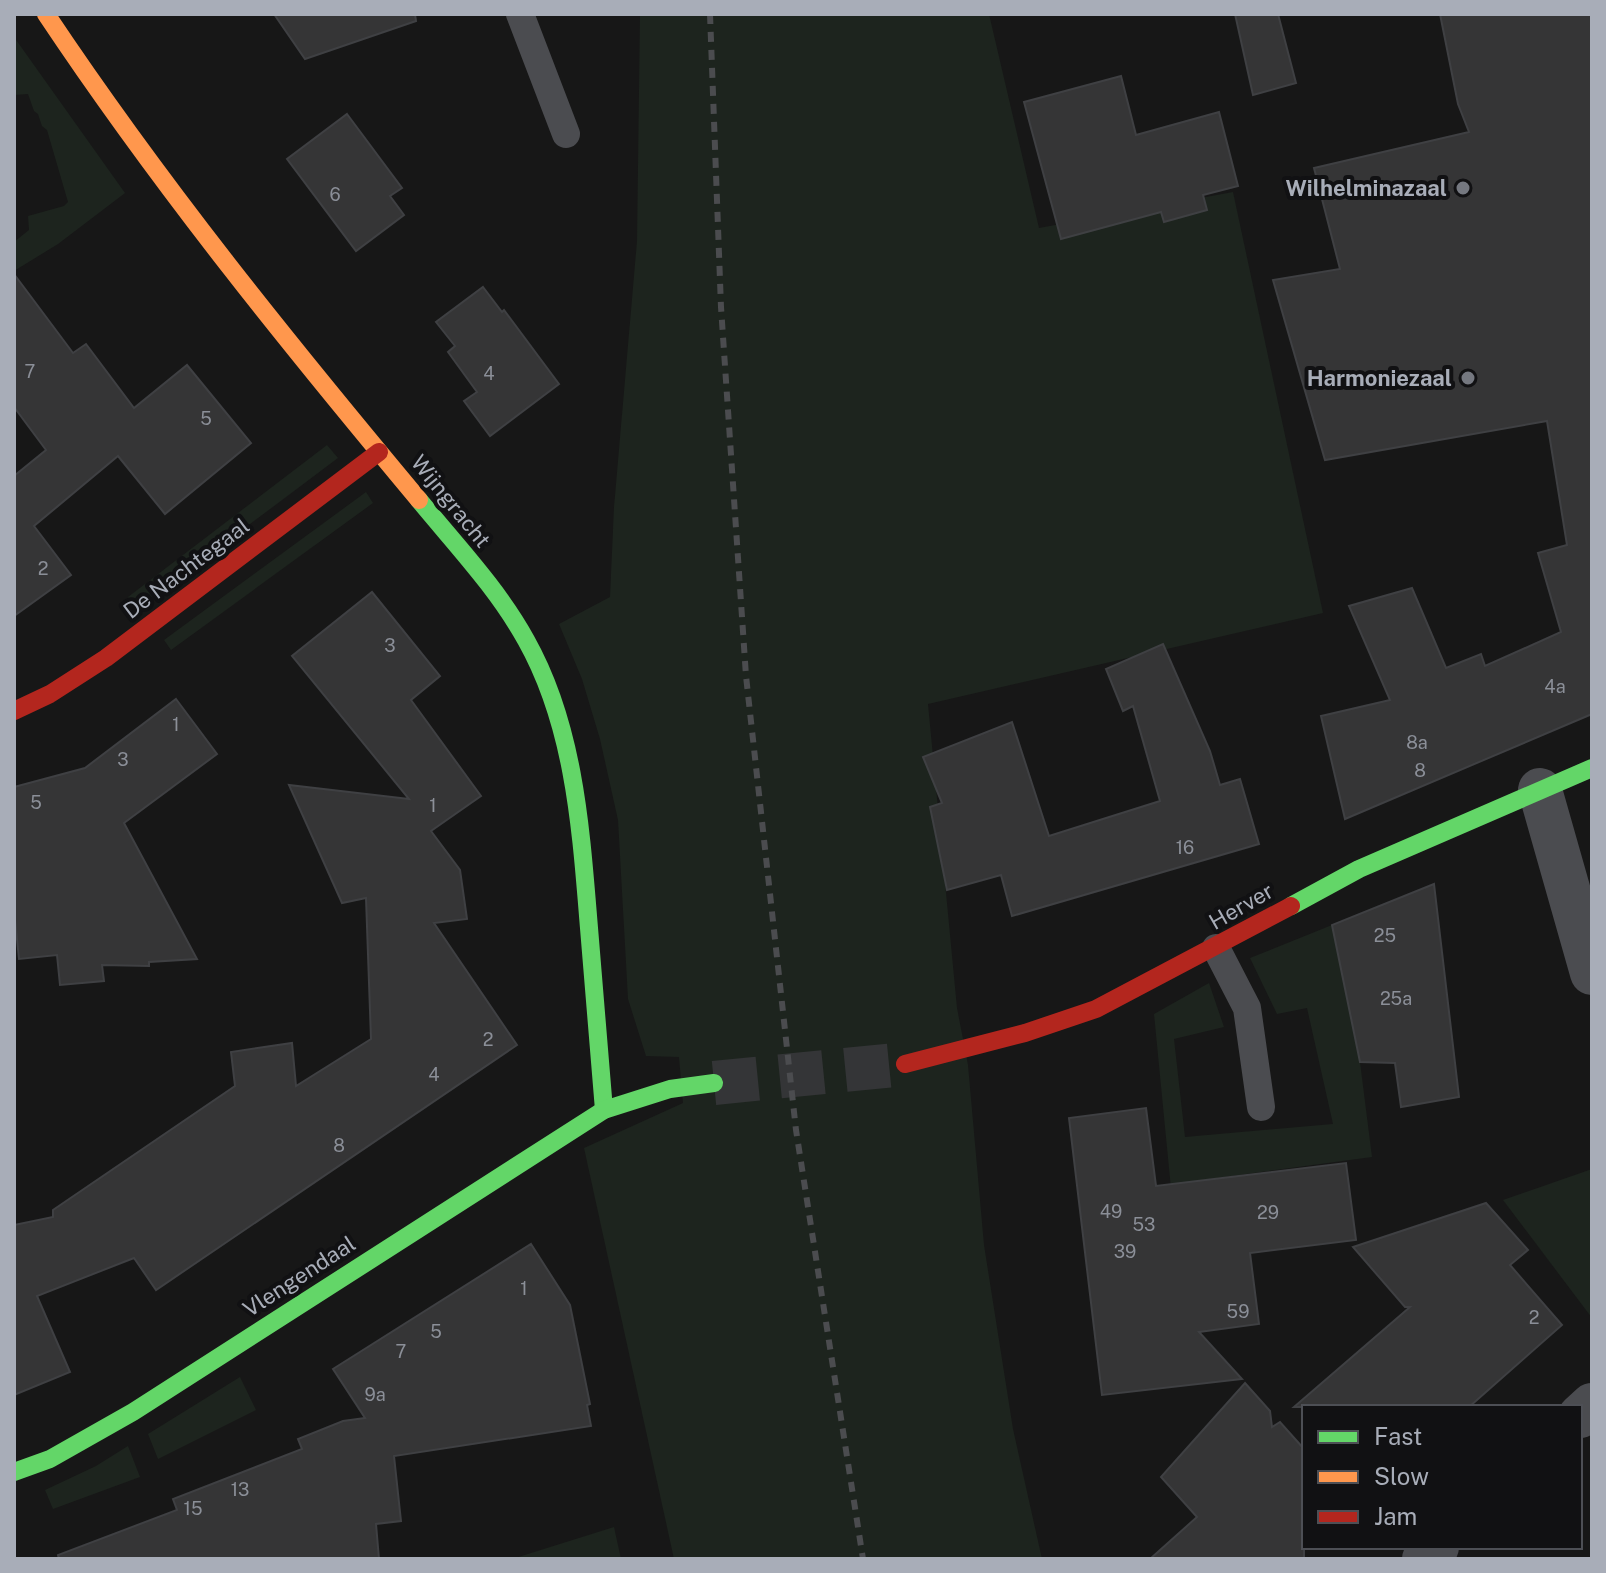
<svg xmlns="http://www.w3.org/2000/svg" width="1606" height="1573" viewBox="0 0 1606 1573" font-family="'Public Sans',sans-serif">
  <rect width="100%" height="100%" fill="#171717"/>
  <!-- green -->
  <g fill="#1d241e">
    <path d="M640 14H989L1039 228 1233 192 1323 613 928 704 957 1008 968 1065 984 1245 1013 1429 1042 1559H674L584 1148 683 1103 679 1057 646 1056 628 999 618 820 600 739 582 679 559 624 610 597 614 507 637 241Z"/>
    <path d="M14 37 125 193 58 244 14 271V242L29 230 28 216 64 206 68 202 47 130 42 126 38 114 34 111 28 94 14 95Z"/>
    <path d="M327 445 338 458 137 609 128 597Z"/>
    <path d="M366 492 373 503 171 650 164 640Z"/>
    <path d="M1332 925 1360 1062 1372 1157 1188 1182 1176 1240 1154 1014 1209 983 1224 1027 1174 1039 1185 1137 1333 1124 1307 1008 1277 1014 1250 958Z"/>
    <path d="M1592 1169V1318L1503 1200Z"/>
    <path d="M240 1377 256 1410 158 1459 148 1434Z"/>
    <path d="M128 1446 140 1477 53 1509 45 1490 96 1466Z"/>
    <path d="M614 1527 621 1559H512Z"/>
  </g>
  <!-- building -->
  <g fill="#353536" stroke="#3f4043" stroke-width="2">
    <path d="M274 14H415L416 21 305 59Z"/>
    <path d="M1235 14H1278L1296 83 1253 95Z"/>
    <path d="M1440 14H1592V714L1345 819 1321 716 1390 700 1349 606 1412 588 1446 668 1481 654 1485 666 1561 632 1538 553 1567 545 1547 421 1325 460 1273 280 1340 269 1314 168 1469 132 1458 104Z"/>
    <path d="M1121 76 1136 135 1219 112 1238 186 1203 195 1207 210 1164 222 1161 212 1061 239 1024 102Z"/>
    <path d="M347 114 402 188 390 196 404 215 356 251 287 159Z"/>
    <path d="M14 274 73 353 86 344 134 408 187 365 251 443 165 514 118 456 34 526 71 575 14 616V476L46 450 14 407Z"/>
    <path d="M483 287 502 312 504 310 559 384 490 436 464 401 477 392 448 352 455 346 436 322Z"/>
    <path d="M372 592 440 676 411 700 481 796 431 831 460 870 467 919 434 923 517 1045 156 1290 134 1258 37 1296 70 1372 14 1395V1225L53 1217V1210L235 1086 231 1052 292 1043 296 1086 371 1039 366 898 342 903 289 785 409 799 292 656Z"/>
    <path d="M1163 644 1210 751 1220 785 1240 779 1259 844 1012 916 1001 875 947 890 930 807 942 803 923 757 1012 722 1049 836 1160 801 1133 706 1123 711 1106 669Z"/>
    <path d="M176 699 217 754 124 823 197 959 149 962V966L102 965 104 981 60 985 57 955 19 959 14 910V787L85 768Z"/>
    <path d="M1434 884 1459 1097 1401 1107 1395 1063 1360 1062 1332 925Z"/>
    <path d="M1146 1108 1156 1186 1346 1163 1356 1240 1250 1253 1259 1324 1199 1332 1242 1379 1102 1395 1069 1118Z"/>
    <path d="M1486 1203 1528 1250 1510 1265 1562 1325 1469 1407H1294L1410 1307H1405L1353 1247Z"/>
    <path d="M531 1244 570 1305 590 1404 587 1405 591 1426 394 1456 401 1521 376 1524 379 1559H59L58 1555 177 1510 173 1499 302 1449 298 1439 343 1421 365 1418 333 1369Z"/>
    <path d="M1245 1383 1270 1411 1272 1427 1280 1422 1304 1449V1559H1150L1197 1517 1161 1477Z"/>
  </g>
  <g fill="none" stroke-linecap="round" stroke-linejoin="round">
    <!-- secondary-tunnel -->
    <path stroke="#343537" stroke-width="44" stroke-dasharray="44 22" stroke-linecap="butt" d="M714 1083 905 1064"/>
    <!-- lane -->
    <g stroke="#4b4c50" stroke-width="28">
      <path d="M520 14 566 134"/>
      <path d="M1216 948 1247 1008 1261 1107"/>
    </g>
    <!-- street -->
    <g stroke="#4b4c50" stroke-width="44">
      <path d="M1540 790 1592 973"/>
      <path d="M1580 1416 1592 1405"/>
      <path d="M1424 1559 1437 1547"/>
    </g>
    <!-- fast -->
    <g stroke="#63d668" stroke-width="18">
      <path d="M419 500C456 545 498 589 526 640 575 727 581 831 589 928 594 989 599 1049 604 1110"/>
      <path d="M1291 906 1359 869 1592 768"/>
      <path d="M14 1472 50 1459 133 1412 604 1110 670 1089 714 1083"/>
    </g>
    <!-- slow -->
    <path stroke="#ff974d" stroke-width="18" d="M46 14C160 185 288 343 419 500"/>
    <!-- jam -->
    <g stroke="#b3261e" stroke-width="18">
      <path d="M14 711 50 694 106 658 379 452"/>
      <path d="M905 1064 1025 1033 1096 1009 1291 906"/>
    </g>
    <!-- rail -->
    <path stroke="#4b4c4f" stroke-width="6" stroke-dasharray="10 8" stroke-linecap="butt" d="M710 14 721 307 746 676 796 1130 863 1559"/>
  </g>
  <!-- markers -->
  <g fill="#757880" stroke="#111113" stroke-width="3">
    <circle cx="1463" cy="188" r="8"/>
    <circle cx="1468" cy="378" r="8"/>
  </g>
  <g text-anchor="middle" stroke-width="8" stroke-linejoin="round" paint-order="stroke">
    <!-- number labels -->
    <g font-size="18" fill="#8b8f98">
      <text x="335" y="201">6</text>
      <text x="30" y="378">7</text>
      <text x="489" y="380">4</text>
      <text x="206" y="425">5</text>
      <text x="43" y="575">2</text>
      <text x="390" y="652">3</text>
      <text x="1555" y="693">4a</text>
      <text x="176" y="731">1</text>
      <text x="1417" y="749">8a</text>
      <text x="123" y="766">3</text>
      <text x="1420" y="777">8</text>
      <text x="36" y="809">5</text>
      <text x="433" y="812">1</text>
      <text x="1185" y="854">16</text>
      <text x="1385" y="942">25</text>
      <text x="1396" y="1005">25a</text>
      <text x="488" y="1046">2</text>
      <text x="434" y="1081">4</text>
      <text x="339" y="1152">8</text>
      <text x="1111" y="1218">49</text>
      <text x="1268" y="1219">29</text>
      <text x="1144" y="1231">53</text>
      <text x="1125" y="1258">39</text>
      <text x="524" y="1295">1</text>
      <text x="1238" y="1318">59</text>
      <text x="1534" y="1324">2</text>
      <text x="436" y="1338">5</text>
      <text x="401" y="1358">7</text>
      <text x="375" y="1401">9a</text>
      <text x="240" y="1496">13</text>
      <text x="193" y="1515">15</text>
    </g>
    <!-- poi labels -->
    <g font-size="22" font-weight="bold" fill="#a8adb8" stroke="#111113" text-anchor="end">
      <text x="1447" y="196">Wilhelminazaal</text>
      <text x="1452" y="386">Harmoniezaal</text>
    </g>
    <!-- street labels -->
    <g font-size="22" fill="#a8adb8" stroke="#111113">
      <text transform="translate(451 501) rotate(51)" y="8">Wijngracht</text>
      <text transform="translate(186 568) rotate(-37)" y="8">De Nachtegaal</text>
      <text transform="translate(1241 906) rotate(-30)" y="8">Herver</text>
      <text transform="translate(299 1276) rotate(-33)" y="8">Vlengendaal</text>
    </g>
  </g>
  <!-- border -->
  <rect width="1606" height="1573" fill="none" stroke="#a8adb8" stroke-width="32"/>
  <!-- legend -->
  <rect x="1302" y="1405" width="280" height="144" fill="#111113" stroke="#4d4f55" stroke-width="2"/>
  <rect x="1318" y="1431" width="40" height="12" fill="#63d668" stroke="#4d4f55" stroke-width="2"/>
  <text x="1374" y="1445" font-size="24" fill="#a8adb8">Fast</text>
  <rect x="1318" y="1471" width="40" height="12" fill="#ff974d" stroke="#4d4f55" stroke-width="2"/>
  <text x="1374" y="1485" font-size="24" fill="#a8adb8">Slow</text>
  <rect x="1318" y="1511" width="40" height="12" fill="#b3261e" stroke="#4d4f55" stroke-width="2"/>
  <text x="1374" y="1525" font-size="24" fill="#a8adb8">Jam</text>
</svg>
